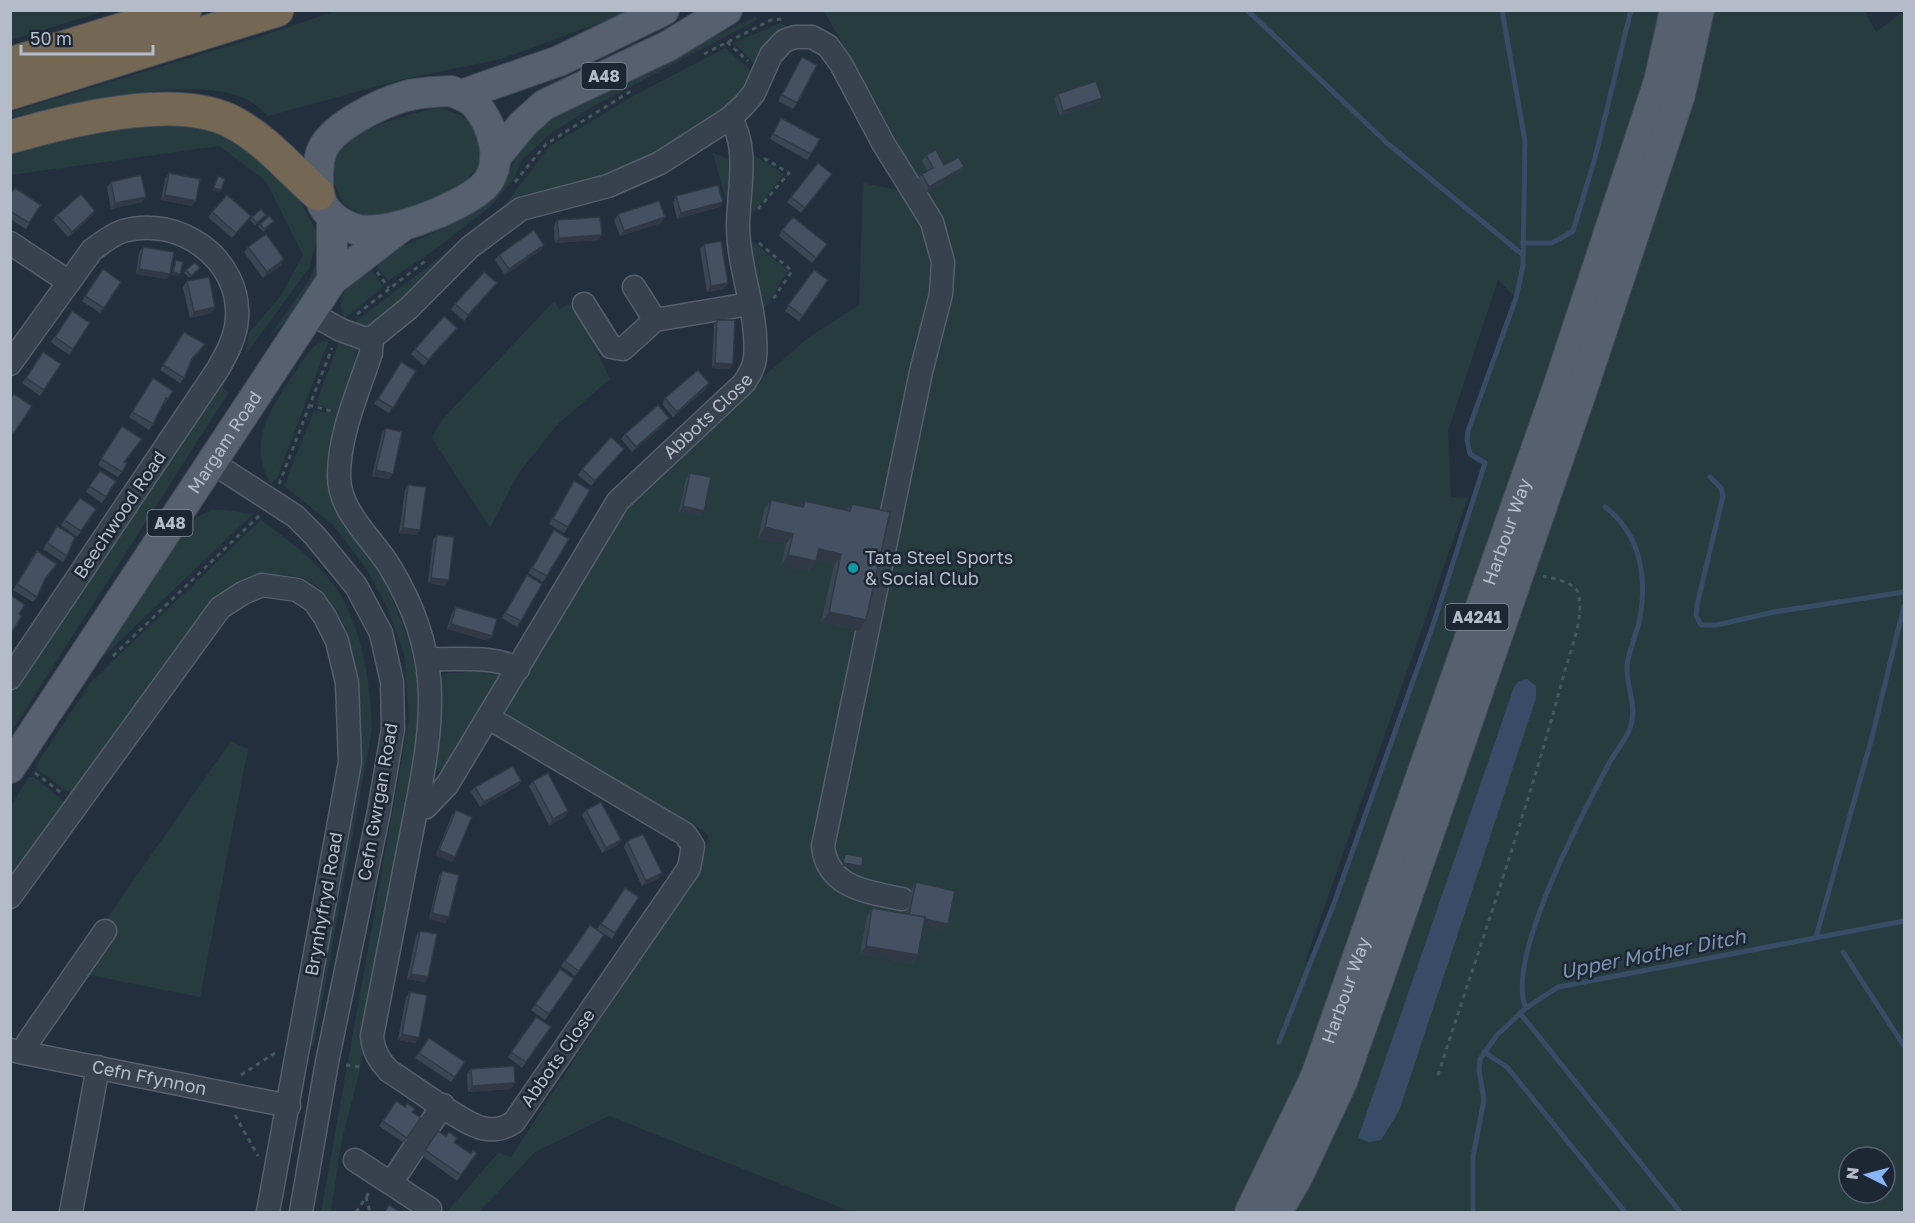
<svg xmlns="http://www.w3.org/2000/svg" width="1915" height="1223" viewBox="0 0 1915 1223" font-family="'Golos Text',sans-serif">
  <rect width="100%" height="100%" fill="#242f3e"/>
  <!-- green -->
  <g fill="#263c3f" fill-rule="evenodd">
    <path d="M11 10H104V11L11 40Z"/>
    <path d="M335 11H632L501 59 400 80 268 116C261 110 254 103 246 99 189 73 72 106 11 117V112L265 35Z"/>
    <path d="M824 11H1663L1645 81 1593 241 1323 1038 1237 1212H852L609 1116 535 1152 479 1212H447L498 1153 511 1157 651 941 708 844V835L702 829 586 766 505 715 506 711 622 512 764 376 809 337 859 305 863 183 898 190 918 179ZM1498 280 1516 298 1467 440 1470 454 1484 463C1436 632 1373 798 1312 963L1305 962 1468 498 1451 497 1448 431Z"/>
    <path d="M1712 11H1865L1876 32 1904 11V1212H1289ZM1849 1157H1885V1193H1849Z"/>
    <path d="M755 17 757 20 594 106 551 133 522 160 513 180 491 206 433 251 388 281 372 260C405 244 466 222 491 198 511 177 518 147 538 125 544 118 554 114 561 109Z"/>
    <path d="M780 23 787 27 777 33 757 67 734 43Z"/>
    <path d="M725 48 753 72C705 156 591 181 504 206L550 146 637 94Z"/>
    <path d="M438 107 461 115 477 131 483 147 479 167 461 185 410 209 385 218 363 216 343 203 332 178 335 151C368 124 398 118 438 107Z"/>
    <path d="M172 122C187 124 204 124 218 128 259 141 308 202 320 243L316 244 309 268 244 357 249 333 280 297 303 255 266 181 219 146 11 175V149L56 137Z"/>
    <path d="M713 153 729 159 728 208Z"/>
    <path d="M751 153 784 174 748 219Z"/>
    <path d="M749 238 788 271 763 311Z"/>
    <path d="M464 239 384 317 369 325H351Z"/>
    <path d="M320 253C320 288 296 314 270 336L309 280Z"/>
    <path d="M367 264 383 287 345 318C332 298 353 277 367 264Z"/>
    <path d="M554 301 559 309 568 304 577 306 610 379 556 426 518 474 490 528 432 438 440 422Z"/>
    <path d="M329 340 277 478 271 484C241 436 284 390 310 350L318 343Z"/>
    <path d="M240 342 223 388 229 392 11 732V689Z"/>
    <path d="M339 342 353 346 357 350 334 445 409 642 419 686 418 733 359 1074 342 1139 331 1212H321L409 719 404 654 387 607 366 568 333 525 284 486 314 410 326 413 327 407 316 404Z"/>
    <path d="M211 510H227L253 514 89 670 119 624 195 518Z"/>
    <path d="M261 520C289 541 323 564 341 596 364 636 370 684 372 729L314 1046 307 1045 354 669C338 613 331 564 258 577L74 796 38 770 36 765 90 683Z"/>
    <path d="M490 671 499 674 502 679 444 771H438L434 766 441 725 438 677 448 673Z"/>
    <path d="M231 741 248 749 200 997 70 971Z"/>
    <path d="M29 777H34L68 805 11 884V806Z"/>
  </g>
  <!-- water -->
  <path fill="#394c67" d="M1527 679 1536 686V698L1399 1111 1381 1140 1369 1142 1358 1138 1514 687 1519 681Z"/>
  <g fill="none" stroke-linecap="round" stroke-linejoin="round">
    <!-- stream -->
    <g stroke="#394c67" stroke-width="5">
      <path d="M1247 10 1387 143 1523 255"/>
      <path d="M1522 243H1552L1573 231 1595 158 1631 10"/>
      <path d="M1710 477 1721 488 1723 496 1697 605 1696 615 1701 625H1717L1774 612 1904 592"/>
      <path d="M1816 937 1872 737 1904 606"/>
      <path d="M1843 952 1904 1046"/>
      <path d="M1526 1008C1504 961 1583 813 1607 767 1614 753 1625 742 1630 728 1638 706 1626 687 1627 665 1629 651 1636 636 1639 622 1648 579 1641 534 1605 507"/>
      <path d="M1520 1013 1680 1212"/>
      <path d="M1279 1042 1333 906 1434 622 1485 463 1470 454 1467 440 1468 431 1516 298 1523 266 1525 141 1502 10"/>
      <path d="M1484 1052 1507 1067 1625 1212"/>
      <path d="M1473 1212V1157L1484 1100 1479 1070 1480 1059 1497 1035 1526 1008 1558 987 1904 921"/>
    </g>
    <!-- minor casing -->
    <g stroke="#565f6c" stroke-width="25">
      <g id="minor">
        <path d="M10 243 69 282"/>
        <path d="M634 287 655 320"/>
        <path d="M584 304 611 347 623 349 655 320 749 304"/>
        <path d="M312 314 341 330 363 338H372L409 308 470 247 521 209 608 186 660 163 730 118 744 105 754 93 771 55 784 41 795 37H812L828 46 841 64 883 143 932 222 943 262 941 294 921 372 823 846C827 888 868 892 902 899"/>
        <path d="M372 338 371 353C358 392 339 434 339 476 339 512 373 539 390 567 441 651 435 713 417 805"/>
        <path d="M10 364 92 250C102 243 111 235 123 231 179 215 241 259 237 318 236 337 227 353 218 369L10 678"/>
        <path d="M210 461 295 516 315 536 356 586 381 633 392 682 393 729 379 811 327 1062 301 1212"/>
        <path d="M429 661 434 659C459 660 495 655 518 669"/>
        <path id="s1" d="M489 718 685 834 693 846 689 868 514 1122C504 1129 494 1131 482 1128 463 1124 409 1083 389 1071 379 1060 373 1051 372 1036L417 805 426 807 447 785 618 501 744 383C749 375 754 368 755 358 759 314 738 270 738 226 738 193 750 147 730 118"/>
        <path d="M10 897 220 608 243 593 262 585 297 590 314 601 325 617 337 641 347 683 350 762 268 1212"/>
        <path id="s2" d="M10 1050 289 1106"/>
        <path d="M24 1053 28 1042 105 931"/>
        <path d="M355 1160 430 1209"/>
        <path d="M391 1183 443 1105"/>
        <path d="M71 1212 98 1067"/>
      </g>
    </g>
    <!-- major casing -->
    <g stroke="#414a57" stroke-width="32">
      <g id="major">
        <path d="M451 91C459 94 469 98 475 104 493 125 506 165 483 187 460 208 381 240 352 228 332 220 318 207 318 184 318 175 318 162 321 153 329 127 381 103 406 96 420 92 436 92 451 91Z"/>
        <path d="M461 95 559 61 664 10"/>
        <path d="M495 158 523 124 544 105 668 46 727 10"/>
        <path d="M332 280V218"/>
        <path id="s3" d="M10 768 332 280 401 227"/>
        <path id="s4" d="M1250 1212 1316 1076 1559 384 1659 81 1675 10"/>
        <path d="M1277 1212 1297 1178 1342 1082 1381 972 1581 393 1680 95 1699 10"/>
      </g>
    </g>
    <!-- highway casing -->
    <g stroke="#434c59" stroke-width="35">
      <g id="highway">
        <path d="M10 64 185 10"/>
        <path d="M10 93 277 10"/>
        <path d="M10 137C69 120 178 92 234 123 266 140 291 170 318 194"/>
      </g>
    </g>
    <!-- path -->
    <g stroke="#44595c" stroke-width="3" stroke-dasharray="4.5 4.5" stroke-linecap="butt">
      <path d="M727 42 748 61"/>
      <path d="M704 54 771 20 785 19"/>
      <path d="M515 182 546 144 631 91"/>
      <path d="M758 209 789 173 760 156"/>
      <path d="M759 243 792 271 771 302"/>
      <path d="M377 272 389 288"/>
      <path d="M357 314 428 259"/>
      <path d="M309 405 331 411"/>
      <path d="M279 484 332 348"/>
      <path d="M113 656 260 515"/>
      <path d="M35 773 63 794"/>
      <path d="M346 1065 360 1067"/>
      <path d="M241 1075 278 1051"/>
      <path d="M1438 1075C1481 942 1528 809 1564 674 1570 651 1585 617 1578 593 1575 582 1554 579 1543 576"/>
      <path d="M235 1115 258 1156"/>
      <path d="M366 1197 370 1212"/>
      <path d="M356 1212 369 1193"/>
    </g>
    <!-- minor -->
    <use href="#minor" stroke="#38414e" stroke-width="22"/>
    <!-- major -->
    <use href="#major" stroke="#56606e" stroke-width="30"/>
    <!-- highway -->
    <use href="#highway" stroke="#746855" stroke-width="33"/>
  </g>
  <!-- wall -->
  <g fill="#3b4654">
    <path d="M802 57 797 103 793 109 778 101Z"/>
    <path d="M1058 94 1102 98 1098 103 1060 116 1054 99Z"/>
    <path d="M781 118 811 154 807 160 770 139Z"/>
    <path d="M926 155 944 165 964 167 960 172 926 193 918 179 922 174 928 171 922 161Z"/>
    <path d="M169 173 192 206 161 200 165 179Z"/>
    <path d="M828 179 801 213 787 202 791 197Z"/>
    <path d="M111 182 146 197 142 202 111 209 107 187Z"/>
    <path d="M10 194 41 205 26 229 10 219Z"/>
    <path d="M676 196 723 202 719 207 677 219 673 202Z"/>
    <path d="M95 211 92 216 68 237 53 220 57 215Z"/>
    <path d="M212 212 247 221 232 238 208 217Z"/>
    <path d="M618 214 661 223 620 236 614 220Z"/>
    <path d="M266 215 255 225 250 220 252 217Z"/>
    <path d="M557 220 602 235 598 240 555 243 554 226Z"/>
    <path d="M274 221 263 232 258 226 260 224Z"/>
    <path d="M782 230 823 250 812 263 779 236Z"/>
    <path d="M704 244 724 289 707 292 700 249Z"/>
    <path d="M143 247 167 279 136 274 139 252Z"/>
    <path d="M248 247 284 259 281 265 263 278 244 252Z"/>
    <path d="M541 250 505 275 495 260 499 255Z"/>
    <path d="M103 269 121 282 100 313 82 301Z"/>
    <path d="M186 270H198L189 278 184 273Z"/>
    <path d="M814 270 828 280 799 321 785 311Z"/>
    <path d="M187 281 215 307 212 313 190 318 183 287Z"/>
    <path d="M493 288 464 321 451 309 455 304Z"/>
    <path d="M72 311 90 323 69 355 51 342Z"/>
    <path d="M717 320 733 364 729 369 712 368 714 325Z"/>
    <path d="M453 333 424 366 411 354 415 349Z"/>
    <path d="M180 337 201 350 191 361 184 378 180 383 160 370Z"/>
    <path d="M43 352 61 364 40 396 22 383Z"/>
    <path d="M401 362 416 371 389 413 374 404Z"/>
    <path d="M149 384 173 391 164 405 163 404 153 424 149 430 129 417Z"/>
    <path d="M706 389 673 417 662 404 665 398Z"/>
    <path d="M10 398 32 406 10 438Z"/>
    <path d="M665 424 632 452 621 439 625 434Z"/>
    <path d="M386 428 393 474 389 479 372 476 382 433Z"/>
    <path d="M118 431 122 472 118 477 98 465Z"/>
    <path d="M624 449 591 486 578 475 582 469Z"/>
    <path d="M100 471 116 481 102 503 86 492Z"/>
    <path d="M690 473 704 511 700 516 679 512 686 478Z"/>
    <path d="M574 481 568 527 564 533 549 524Z"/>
    <path d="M408 485 420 530 416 535 399 533 405 490Z"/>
    <path d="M80 498 96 509 77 537 61 525Z"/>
    <path d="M771 500 801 506 805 501 847 510 852 504 866 620 859 631 821 622 834 565 816 561 809 571 781 565 786 544 758 538 764 510Z"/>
    <path d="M57 526 67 556 63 562 43 549Z"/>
    <path d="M554 530 547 576 543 582 528 573Z"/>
    <path d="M437 535 445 586 428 583 433 540Z"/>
    <path d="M33 556 54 569 44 581 37 597 33 602 13 590Z"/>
    <path d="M527 575 521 621 517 627 502 618Z"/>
    <path d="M456 607 489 641 447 629 452 613Z"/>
    <path d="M521 781 518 786 480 807 471 792 475 787Z"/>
    <path d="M533 781 565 817 549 825 529 786Z"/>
    <path d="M456 810 455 857 452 862 436 855 452 815Z"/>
    <path d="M586 810 618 845 602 853 582 815Z"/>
    <path d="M627 841 662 873 658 879 642 886 624 847Z"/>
    <path d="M442 871 449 917 445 923 429 919 439 876Z"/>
    <path d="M916 882 944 929 924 925 918 955 913 964 860 954 867 916 872 908 906 914 912 888Z"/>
    <path d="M625 888 639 897 612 939 597 929Z"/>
    <path d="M590 925 604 935 575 976 561 966Z"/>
    <path d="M420 931 428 977 425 982 407 979 416 936Z"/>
    <path d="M560 969 574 979 545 1020 531 1010Z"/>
    <path d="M410 992 419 1038 415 1043 398 1040 406 997Z"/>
    <path d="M536 1017 551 1027 522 1068 508 1057Z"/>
    <path d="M429 1038 465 1062 451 1082 415 1058Z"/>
    <path d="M471 1069 511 1089 468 1092 467 1074Z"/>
    <path d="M396 1101 421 1118 404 1143 379 1126Z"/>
    <path d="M438 1131 471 1154 477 1153 457 1181 421 1155Z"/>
  </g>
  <!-- shaded-wall -->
  <g fill="#303945">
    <path d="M1102 98 1098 103 1060 116 1063 111Z"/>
    <path d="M964 167 960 172 926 193 929 187Z"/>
    <path d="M214 188 221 190 219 193 212 190Z"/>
    <path d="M165 195 196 201 192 206 161 200Z"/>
    <path d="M146 197 142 202 111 209 115 203Z"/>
    <path d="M723 202 719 207 677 219 681 213Z"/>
    <path d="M95 211 92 216 68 237 72 232Z"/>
    <path d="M665 217 661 223 620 236 624 231Z"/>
    <path d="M602 235 598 240 555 243 559 238Z"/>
    <path d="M544 245 541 250 505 275 509 269Z"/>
    <path d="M284 259 281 265 263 278 267 272Z"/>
    <path d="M139 269 170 274 167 279 136 274Z"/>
    <path d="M173 272 180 274 178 276 171 275Z"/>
    <path d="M497 283 493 288 464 321 468 315Z"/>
    <path d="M728 283 724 289 707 292 711 286Z"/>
    <path d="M215 307 212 313 190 318 194 312Z"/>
    <path d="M457 328 453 333 424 366 428 360Z"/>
    <path d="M715 363 733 364 729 369 712 368Z"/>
    <path d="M709 383 706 389 673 417 677 412Z"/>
    <path d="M669 418 665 424 632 452 636 447Z"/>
    <path d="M376 470 393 474 389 479 372 476Z"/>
    <path d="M683 506 704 511 700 516 679 512Z"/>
    <path d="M765 527 793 534 786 544 758 538Z"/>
    <path d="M403 528 420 530 416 535 399 533Z"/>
    <path d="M819 549 841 554 834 565 811 560Z"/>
    <path d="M788 555 816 561 809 571 781 565Z"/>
    <path d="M431 578 449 580 445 586 428 583Z"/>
    <path d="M829 612 866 620 859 631 821 622Z"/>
    <path d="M451 624 492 636 489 641 447 629Z"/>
    <path d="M521 781 518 786 480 807 484 802Z"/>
    <path d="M568 811 565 817 549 825 553 819Z"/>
    <path d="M621 840 618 845 602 853 606 848Z"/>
    <path d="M439 850 455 857 452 862 436 855Z"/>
    <path d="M843 863 862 866 860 869 842 866Z"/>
    <path d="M662 873 658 879 642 886 646 881Z"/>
    <path d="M432 913 449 917 445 923 429 919Z"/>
    <path d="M909 915 948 924 944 929 905 921Z"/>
    <path d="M866 946 918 955 913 964 860 954Z"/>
    <path d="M411 974 428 977 425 982 407 979Z"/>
    <path d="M402 1034 419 1038 415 1043 398 1040Z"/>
    <path d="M515 1083 511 1089 468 1092 472 1086Z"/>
  </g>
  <!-- building -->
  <g fill="#455162" stroke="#303945" stroke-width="1.5">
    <path d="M802 57 817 65 797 103 782 95Z"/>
    <path d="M1096 81 1102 98 1063 111 1058 94Z"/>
    <path d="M781 118 820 139 811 154 773 134Z"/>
    <path d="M936 150 944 165 959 157 964 167 929 187 922 174 933 168 926 155Z"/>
    <path d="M818 163 832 174 805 208 791 197Z"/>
    <path d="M169 173 200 179 196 201 165 195Z"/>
    <path d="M141 175 146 197 115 203 111 182Z"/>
    <path d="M218 176 225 179 221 190 214 188Z"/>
    <path d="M718 185 723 202 681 213 676 196Z"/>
    <path d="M15 188 41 205 29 223 10 211V194Z"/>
    <path d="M81 194 95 211 72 232 57 215Z"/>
    <path d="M227 195 251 216 236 233 212 212Z"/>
    <path d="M659 201 665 217 624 231 618 214Z"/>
    <path d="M261 209 266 215 257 223 252 217Z"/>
    <path d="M269 216 274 221 264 229 260 224Z"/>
    <path d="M600 217 602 235 559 238 557 220Z"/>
    <path d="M793 217 827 244 816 258 782 230Z"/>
    <path d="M534 230 544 245 509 269 499 255Z"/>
    <path d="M266 234 284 259 267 272 248 247Z"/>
    <path d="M721 241 728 283 711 286 704 244Z"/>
    <path d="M143 247 174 252 170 274 139 269Z"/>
    <path d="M176 260 183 262 180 274 173 272Z"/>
    <path d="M195 262 200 268 191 276 186 270Z"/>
    <path d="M103 269 121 282 104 308 85 296Z"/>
    <path d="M814 270 828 280 803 316 788 305Z"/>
    <path d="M484 272 497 283 468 315 455 304Z"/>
    <path d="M209 277 215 307 194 312 187 281Z"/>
    <path d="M72 311 90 323 73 349 55 337Z"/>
    <path d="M444 316 457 328 428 360 415 349Z"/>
    <path d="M717 320H735L733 364 715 363Z"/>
    <path d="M184 332 205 344 192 359 184 378 163 365Z"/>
    <path d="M43 352 61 364 44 390 26 378Z"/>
    <path d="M401 362 416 371 393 408 378 399Z"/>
    <path d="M698 370 709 383 677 412 665 398Z"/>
    <path d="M153 378 173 391 168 399 166 398 153 424 132 412Z"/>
    <path d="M14 394 32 406 14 433 10 430V399Z"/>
    <path d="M658 405 669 418 636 447 625 434Z"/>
    <path d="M122 426 142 439 124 462 127 463 122 472 101 459Z"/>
    <path d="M386 428 402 432 393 474 376 470Z"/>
    <path d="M611 437 624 449 595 481 582 469Z"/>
    <path d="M100 471 116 481 106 497 89 486Z"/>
    <path d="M690 473 711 477 704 511 683 506Z"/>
    <path d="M574 481 590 490 568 527 553 519Z"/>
    <path d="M408 485 426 487 420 530 403 528Z"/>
    <path d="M80 498 96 509 81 531 64 520Z"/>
    <path d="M771 500 803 507 805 501 850 511 852 504 890 512 866 620 829 612 841 554 819 549 816 561 788 555 793 534 765 527Z"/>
    <path d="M57 526 75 537 67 556 47 543Z"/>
    <path d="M554 530 569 539 547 576 532 568Z"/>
    <path d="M437 535 454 537 449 580 431 578Z"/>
    <path d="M37 551 57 564 45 579 37 597 17 584Z"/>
    <path d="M527 575 542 584 521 621 505 613Z"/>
    <path d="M12 596 25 605 19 614 22 616 11 633 10 598Z"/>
    <path d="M456 607 497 619 492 636 451 624Z"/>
    <path d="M513 766 521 781 484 802 475 787Z"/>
    <path d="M548 773 568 811 553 819 533 781Z"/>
    <path d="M601 802 621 840 606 848 586 810Z"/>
    <path d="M456 810 472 817 455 857 439 850Z"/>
    <path d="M643 834 662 873 646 881 627 841Z"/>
    <path d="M845 854 863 857 862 866 843 863Z"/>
    <path d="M442 871 459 875 449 917 432 913Z"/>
    <path d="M916 882 955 891 948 924 925 919V917L909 915Z"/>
    <path d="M625 888 639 897 615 933 601 924Z"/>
    <path d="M872 908 925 917 918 955 866 946Z"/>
    <path d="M590 925 604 935 579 971 565 961Z"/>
    <path d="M420 931 437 934 428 977 411 974Z"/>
    <path d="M560 969 574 979 549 1014 535 1004Z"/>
    <path d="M410 992 427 995 419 1038 402 1034Z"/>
    <path d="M536 1017 551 1027 526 1062 511 1052Z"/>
    <path d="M429 1038 465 1062 455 1077 419 1053Z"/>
    <path d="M514 1066 515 1083 472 1086 471 1069Z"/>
    <path d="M396 1101 405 1107 407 1103 415 1109 412 1112 421 1118 407 1138 383 1121Z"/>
    <path d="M438 1131 446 1136 449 1132 457 1138 454 1142 471 1154 473 1150 477 1153 461 1175 425 1150Z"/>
    <path d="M389 1205 401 1212H385Z"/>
  </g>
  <!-- markers -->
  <circle fill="#0f9aa8" stroke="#1d2633" stroke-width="2" cx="853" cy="568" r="6"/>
  <g text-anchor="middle" stroke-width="5" stroke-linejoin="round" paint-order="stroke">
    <!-- shield labels -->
    <g fill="#1d2633" stroke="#878f9c" stroke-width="1.5">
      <rect x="581.5" y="63" width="45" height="26" rx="4.5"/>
      <rect x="147.5" y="510" width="45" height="26" rx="4.5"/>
      <rect x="1445.5" y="604" width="63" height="26" rx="4.5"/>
    </g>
    <g font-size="16" font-weight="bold" fill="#b4bcc9">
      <text x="604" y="82">A48</text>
      <text x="170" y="529">A48</text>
      <text x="1477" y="623">A4241</text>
    </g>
    <!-- street labels -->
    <g font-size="18" fill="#b4bcc9" stroke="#1d2633">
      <text dy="6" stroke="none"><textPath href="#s1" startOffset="1486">Abbots Close</textPath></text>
      <text dy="6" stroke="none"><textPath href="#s3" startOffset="390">Margam Road</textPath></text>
      <text transform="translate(120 515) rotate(-56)" y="6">Beechwood Road</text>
      <text dy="6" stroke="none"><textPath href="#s4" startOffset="728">Harbour Way</textPath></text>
      <text transform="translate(378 802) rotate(-80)" y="6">Cefn Gwrgan Road</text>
      <text transform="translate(324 904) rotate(-80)" y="6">Brynhyfryd Road</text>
      <text dy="6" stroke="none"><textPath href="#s4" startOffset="242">Harbour Way</textPath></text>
      <text transform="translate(558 1058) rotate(-55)" y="6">Abbots Close</text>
      <text dy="6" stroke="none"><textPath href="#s2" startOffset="142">Cefn Ffynnon</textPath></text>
    </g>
    <!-- poi labels -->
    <g font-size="18" fill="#b4bcc9" stroke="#1d2633" text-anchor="start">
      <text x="865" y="564">Tata Steel Sports<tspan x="865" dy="21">&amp; Social Club</tspan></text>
    </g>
    <!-- water labels -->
    <g font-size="20" font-style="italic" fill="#7c92b1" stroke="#1d2633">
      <text transform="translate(1653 954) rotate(-11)" y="7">Upper Mother Ditch</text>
    </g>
  </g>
  <!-- border -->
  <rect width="1915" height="1223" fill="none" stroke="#b4bcc9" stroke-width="24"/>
  <!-- north arrow -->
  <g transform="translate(1867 1175) rotate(276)"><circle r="28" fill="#1d2633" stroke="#59626f" stroke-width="1.5"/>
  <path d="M0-4.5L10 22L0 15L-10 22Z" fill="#8ab4f8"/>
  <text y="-9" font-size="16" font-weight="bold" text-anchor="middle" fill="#b4bcc9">N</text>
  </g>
  <!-- scale -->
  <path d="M21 45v9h132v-9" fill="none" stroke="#b4bcc9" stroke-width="3"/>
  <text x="30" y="45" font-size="18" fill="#b4bcc9" stroke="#1d2633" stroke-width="4.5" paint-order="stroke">50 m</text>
</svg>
